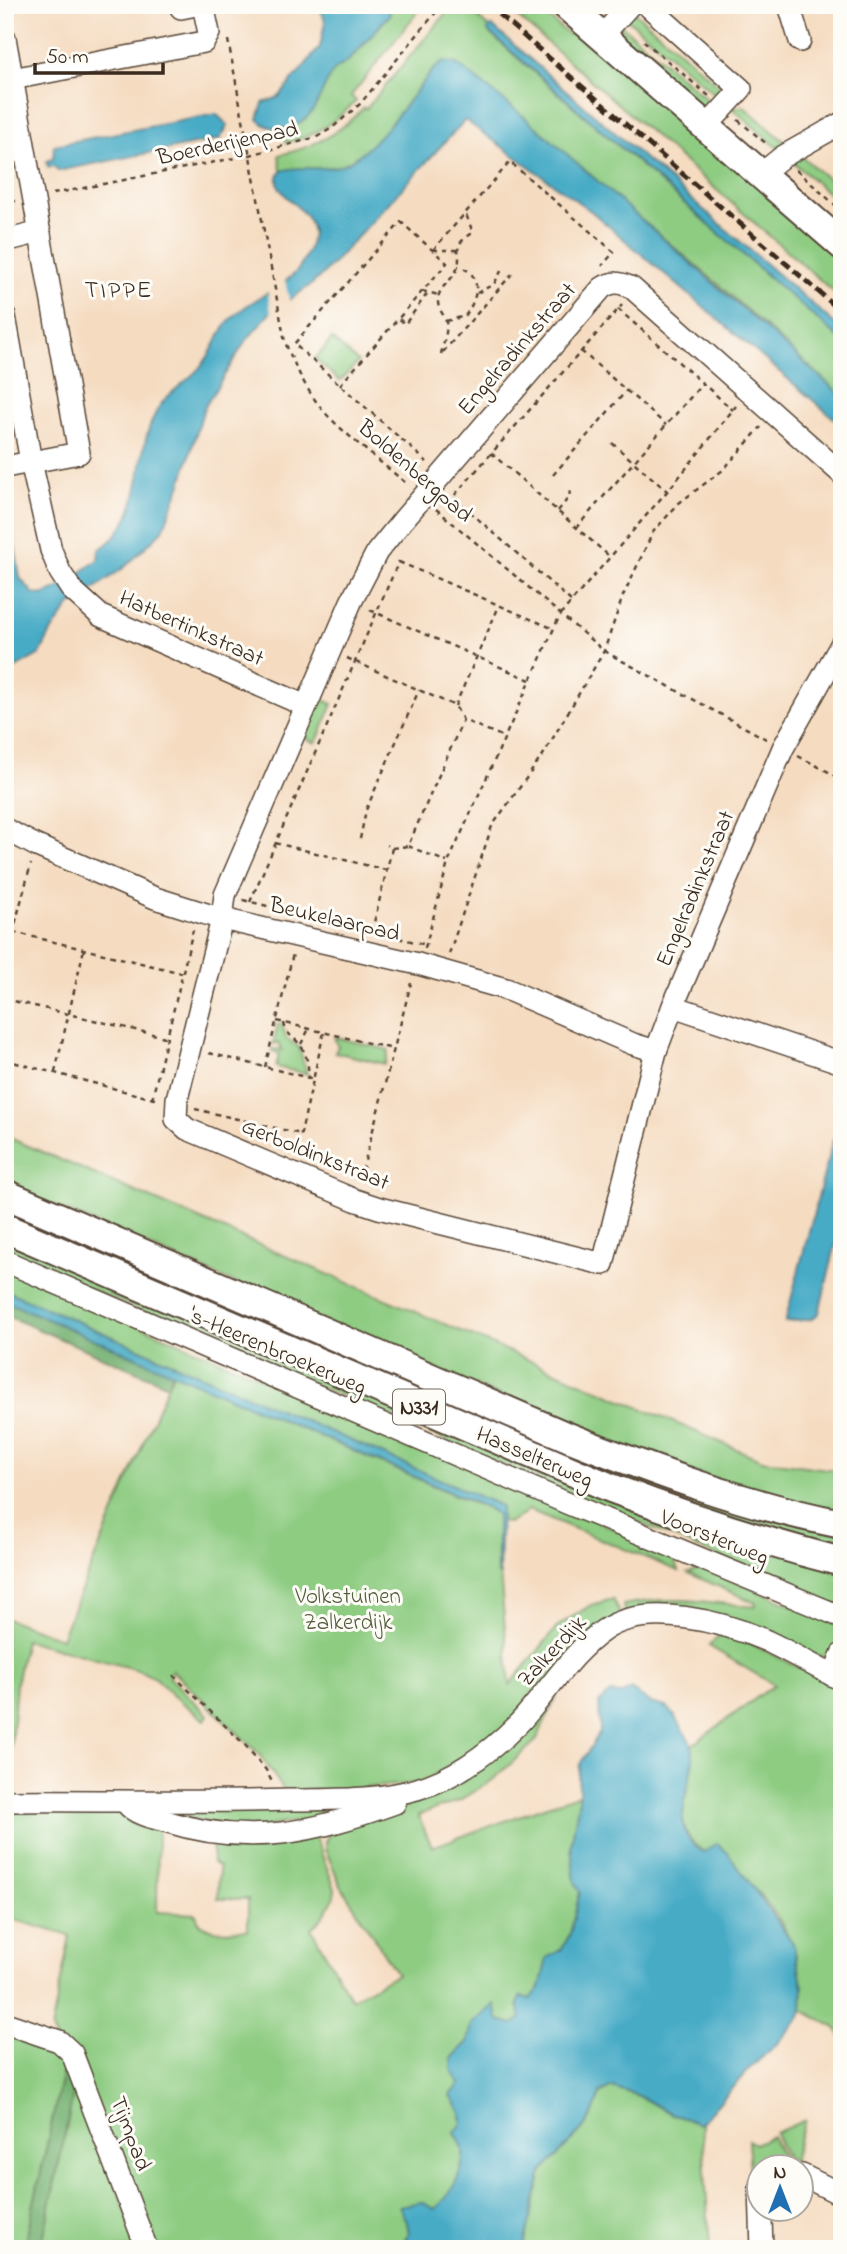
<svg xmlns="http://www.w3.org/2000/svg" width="847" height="2254" viewBox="0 0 847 2254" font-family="'Indie Flower',sans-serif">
  <rect width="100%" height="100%" fill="#fdfcf7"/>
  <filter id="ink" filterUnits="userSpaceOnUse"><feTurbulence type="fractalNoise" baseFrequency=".0143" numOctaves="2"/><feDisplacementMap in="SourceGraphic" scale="14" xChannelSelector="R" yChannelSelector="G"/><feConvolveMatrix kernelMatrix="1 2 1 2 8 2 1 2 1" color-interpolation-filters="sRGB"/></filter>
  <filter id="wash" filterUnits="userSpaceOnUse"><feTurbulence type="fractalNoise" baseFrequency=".00686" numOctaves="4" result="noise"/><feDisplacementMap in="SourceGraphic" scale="28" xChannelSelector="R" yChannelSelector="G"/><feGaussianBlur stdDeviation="1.57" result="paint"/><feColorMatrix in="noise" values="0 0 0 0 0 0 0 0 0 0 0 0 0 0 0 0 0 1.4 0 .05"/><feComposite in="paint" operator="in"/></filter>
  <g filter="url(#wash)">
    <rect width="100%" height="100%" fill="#f5dcc1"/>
    <!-- green -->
    <g fill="#8ecc82" stroke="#647b50" stroke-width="2">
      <path d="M388 5H423L351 96 356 101C335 122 315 136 286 143L282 129C328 114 309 94 335 69 339 66 345 64 349 60 364 46 376 29 390 15Z"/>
      <path d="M453 5H464L489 27 488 32 842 341V396L719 285 457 64C432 88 368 157 339 166 321 171 302 165 281 171L279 155C314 147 339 134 364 107L366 109Z"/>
      <path d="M504 5H534L569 35 576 28 842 256V299Z"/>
      <path d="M631 9 729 94 723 101 625 17Z"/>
      <path d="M620 24 716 107 707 113 617 32Z"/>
      <path d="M743 106 790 146 779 149 732 108Z"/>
      <path d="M799 154 842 191V205L796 165 794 160Z"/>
      <path d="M332 339 358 362 340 381 315 359Z"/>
      <path d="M318 698 333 704 316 743 302 737Z"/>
      <path d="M278 1024H282L286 1038 299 1047 307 1074 276 1067 279 1054 272 1052V1049L282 1050 279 1043 273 1044Z"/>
      <path d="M334 1037 389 1050 385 1064 335 1052 338 1047Z"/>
      <path d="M5 1136 762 1460 842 1471V1516L647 1459 5 1185Z"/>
      <path d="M5 1204 842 1534V1553L697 1511 5 1218Z"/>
      <path d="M5 1237 842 1570V1609L5 1253Z"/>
      <path d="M5 1268 671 1553 678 1571 529 1510 510 1523 501 1522 500 1506 5 1290Z"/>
      <path d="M173 1373 494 1512 497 1515V1574L500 1573 510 1685 558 1626 591 1605 613 1599 621 1616 501 1734 421 1783 287 1794 258 1753 172 1670 169 1677 208 1715 205 1720 172 1695 156 1678 138 1670 25 1640 16 1685 7 1796H5V1618L61 1638Z"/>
      <path d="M703 1567 836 1624 841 1640 835 1653 829 1656H817L762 1631 625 1615 623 1605C671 1595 707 1602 755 1607L756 1603 688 1573Z"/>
      <path d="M726 1632 842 1688V2038L836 2028 802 2010C804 1962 789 1923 754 1889 744 1879 730 1872 719 1863 705 1852 688 1845 684 1825 678 1799 694 1772 692 1745L774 1685 709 1646 715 1639Z"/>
      <path d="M557 1696 536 1741 494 1779 461 1800 418 1815 432 1847 580 1794 571 1846 575 1882 580 1892 570 1934 562 1949 548 1958 540 1989 530 2000 521 1996 518 2004 522 2018 513 2024 498 2020 495 2005 472 2024 468 2042 452 2058V2070L460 2084 451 2095 461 2112 462 2123 455 2133C458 2137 462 2144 463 2148 466 2165 451 2198 437 2208 429 2214 417 2217 407 2221L409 2234 399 2249H155L51 2030 70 1936 5 1917V1812H117L158 1827 157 1912 196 1914C199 1936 230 1930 248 1930V1899H218L219 1867 213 1863 212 1844 218 1840 314 1834 335 1889C334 1903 323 1920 311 1928L351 1999 397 1974 341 1886 325 1849V1842L330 1831C411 1801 504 1769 557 1696Z"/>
      <path d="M148 1808 365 1810 240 1831Z"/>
      <path d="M5 2033 63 2053 66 2058 24 2249H5Z"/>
      <path d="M76 2080 140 2249H41Z"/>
      <path d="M612 2087 639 2096 670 2113 700 2124 702 2123 710 2249H523L542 2172 582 2130 593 2114 600 2094Z"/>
      <path d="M805 2120 793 2160 787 2159 775 2133Z"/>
      <path d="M772 2136 783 2158 760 2166 757 2172H750L748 2140 755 2144Z"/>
    </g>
    <!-- forest -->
    <g fill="#72b070" stroke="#566d47" stroke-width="2">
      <path d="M5 1301 173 1373 168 1385 5 1315Z"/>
      <path d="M66 2058 76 2080 41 2249H24Z"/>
    </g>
    <!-- water -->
    <g fill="#47abc6" stroke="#416a72" stroke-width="2">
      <path d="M319 5H388L390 14C377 29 364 44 350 59 345 64 338 66 333 72 324 84 321 98 313 110 301 128 273 136 258 119L263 103 279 97 320 47 325 21Z"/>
      <path d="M492 26 842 330V341L488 31 489 27Z"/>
      <path d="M443 62 457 64 526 118 842 396V425L592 212 465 120 328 269 312 284 269 314 245 342 204 408 182 481 163 530 126 566 70 606 51 632 40 654 5 674V498L8 501 20 578 33 593 41 595 57 589 98 560 99 550C153 513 129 456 159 407 169 391 189 381 201 366 213 353 218 334 229 321 247 301 275 292 294 274 301 268 309 250 311 241 322 208 263 196 281 171 302 165 321 171 339 166 372 156 411 96 433 70Z"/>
      <path d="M216 114 228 125 220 139 58 171 54 166 48 167 47 161 53 159 54 145Z"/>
      <path d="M842 1137V1219L819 1313 812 1319 785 1322 833 1140Z"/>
      <path d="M5 1290 501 1506 499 1575 497 1574V1515L492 1510 5 1301Z"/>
      <path d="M631 1689C637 1693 642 1698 649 1702 655 1705 664 1705 669 1709 674 1713 690 1740 692 1746 700 1776 660 1829 704 1852L717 1843 728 1853 793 1943 803 1987 802 2010 800 2016 779 2042 749 2069 700 2124 670 2113 639 2096 612 2087 600 2093 593 2114 582 2130 542 2172 523 2249H399L409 2234 407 2221 399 2206 421 2202 435 2209C450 2197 466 2169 463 2149 462 2144 458 2138 455 2133L462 2123 461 2112 451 2095 460 2084 452 2070V2058L468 2042 472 2024 495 2004 498 2020 513 2024 522 2018 518 2004 521 1996 530 1999 540 1988 547 1958 562 1949 570 1934 580 1892 575 1882 571 1846 580 1794 578 1778 580 1764 600 1732 599 1703 610 1693 622 1694Z"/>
    </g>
    <!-- pier -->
    <path fill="#f5dcc1" d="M284 276 290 304 272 317 267 288Z"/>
  </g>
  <g filter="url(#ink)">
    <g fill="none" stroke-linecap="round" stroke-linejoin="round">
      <!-- minor casing -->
      <g stroke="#574536" stroke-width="24">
        <g id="minor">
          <path d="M647 5 741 89 707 126"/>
          <path d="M789 5 800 41"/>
          <path d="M181 8 196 5"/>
          <path d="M602 36 630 5"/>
          <path d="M5 38 79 453 5 467"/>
          <path d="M12 79 204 42 209 33 203 5"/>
          <path d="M761 174 782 157 842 123"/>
          <path d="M5 241 40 232"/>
          <path d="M5 316 31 462 51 550 60 572 71 589 101 616 306 706"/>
          <path d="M842 474 632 288C620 282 613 281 602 288L403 520 377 552 351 602 225 895 222 919 177 1099 176 1119 187 1129 355 1200 379 1208 603 1264 656 1051 673 1006 783 748 842 643"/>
          <path d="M5 829 37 846 155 898 222 919 418 964 506 989 633 1044 656 1051"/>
          <path d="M673 1006 842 1063"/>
          <path d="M5 1261 569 1504 842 1617"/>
          <path d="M833 1676 842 1654"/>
          <path d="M5 1801C100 1800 196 1803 291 1800 333 1799 376 1801 417 1789 456 1778 490 1752 518 1724 547 1694 569 1654 604 1630 646 1601 724 1622 767 1641 792 1653 817 1668 842 1680"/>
          <path d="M127 1804C134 1814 153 1818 165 1821 250 1848 314 1832 395 1803"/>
          <path d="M5 2023 59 2041 72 2053 147 2249"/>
          <path d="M802 2175 842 2195"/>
          <path d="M760 2188 762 2249"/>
        </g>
      </g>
      <!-- major casing -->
      <g stroke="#574536" stroke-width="32">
        <g id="major">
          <path d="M566 5 842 245"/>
          <path d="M5 1194 563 1435C654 1471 745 1505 842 1524"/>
          <path d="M5 1228 611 1488C687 1517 763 1542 842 1562"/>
        </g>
      </g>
      <!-- path -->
      <g stroke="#574536" stroke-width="2.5" stroke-dasharray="5 5" stroke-linecap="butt">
        <path d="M228 40 285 342C296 369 309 396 329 417 353 441 381 462 407 484"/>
        <path d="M644 41 709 96"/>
        <path d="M738 120 768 145"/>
        <path d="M796 170 842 211"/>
        <path d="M53 194 250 155 317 137 332 128 360 104 442 5"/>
        <path d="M5 203 16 201"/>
        <path d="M433 250 510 162 614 252 602 266"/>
        <path d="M433 250H457"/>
        <path d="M422 291 439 295"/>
        <path d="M477 293 494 284 504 266"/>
        <path d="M618 309 733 410"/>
        <path d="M399 319 405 324 427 294"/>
        <path d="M446 321 465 316C478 298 484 274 458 266"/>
        <path d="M581 351 666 425"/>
        <path d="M443 352 512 274"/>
        <path d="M441 354C443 345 448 331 446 322 445 315 438 310 438 302 437 287 452 282 457 269 464 252 448 247 473 233L466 214"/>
        <path d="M340 385 447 263 401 222 294 344 427 462"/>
        <path d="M612 443 667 491"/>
        <path d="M491 453 609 556"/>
        <path d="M553 475 627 390"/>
        <path d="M436 509 604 651 768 740"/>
        <path d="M558 511 569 497 570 491"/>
        <path d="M576 528 703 383"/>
        <path d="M399 562 554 629"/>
        <path d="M571 601 453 497 622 305"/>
        <path d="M370 610 530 680"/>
        <path d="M347 658 455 706 463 720 504 737"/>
        <path d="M455 706 499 606"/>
        <path d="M798 756 842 779"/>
        <path d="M360 839 366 810 419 690"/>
        <path d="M275 843 386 870"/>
        <path d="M408 846 447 862"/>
        <path d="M392 848 408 846 463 720"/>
        <path d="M243 900 427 945"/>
        <path d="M250 902 399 561"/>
        <path d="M372 931 392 848 387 845"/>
        <path d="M13 932 182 973"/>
        <path d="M425 948 448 863 560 615 676 481 736 406"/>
        <path d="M449 954 492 826 543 755 604 651 623 596 653 532 679 503 723 470 761 427"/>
        <path d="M5 962 31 864"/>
        <path d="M5 999 165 1037"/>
        <path d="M277 1021 393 1049"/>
        <path d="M284 1023C286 1036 293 1035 300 1045 307 1053 309 1067 308 1077"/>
        <path d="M301 1044 309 1029"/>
        <path d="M209 1053 313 1079"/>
        <path d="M5 1060 158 1100"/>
        <path d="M265 1067 293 954"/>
        <path d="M55 1072 84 949"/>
        <path d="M152 1099 193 930"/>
        <path d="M195 1109 301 1134"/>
        <path d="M296 1155 324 1032"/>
        <path d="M360 1180 411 983"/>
        <path d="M173 1675 245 1745 266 1770 272 1782"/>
      </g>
      <!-- minor -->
      <use href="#minor" stroke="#fff" stroke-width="21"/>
      <!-- major -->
      <use href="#major" stroke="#fff" stroke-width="28"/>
      <!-- rail -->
      <path stroke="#3b2a1e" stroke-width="5" stroke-dasharray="10 5" stroke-linecap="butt" d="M488 5 842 312"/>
    </g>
  </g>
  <g text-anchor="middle" stroke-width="6" stroke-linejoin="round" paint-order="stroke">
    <!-- shield labels -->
    <rect fill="#fdfcf7" stroke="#75695f" stroke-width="2" x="393" y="1389.5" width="52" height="35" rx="5"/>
    <g font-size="21" font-weight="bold" fill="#3b2a1e">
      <text x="419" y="1414">N331</text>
    </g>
    <!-- street labels -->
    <g font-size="23" fill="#3b2a1e" stroke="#fdfcf7">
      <text transform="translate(227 142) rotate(-12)" y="8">Boerderijenpad</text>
      <text transform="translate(516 348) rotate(-49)" y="8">Engelradinkstraat</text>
      <text transform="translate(416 470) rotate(41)" y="8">Boldenbergpad</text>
      <text transform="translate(192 627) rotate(24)" y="8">Hatbertinkstraat</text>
      <text transform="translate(694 888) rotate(-67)" y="8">Engelradinkstraat</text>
      <text transform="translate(335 918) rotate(13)" y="8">Beukelaarpad</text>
      <text transform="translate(316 1153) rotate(22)" y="8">Gerboldinkstraat</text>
      <text transform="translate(278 1350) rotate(23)" y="8">'s-Heerenbroekerweg</text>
      <text transform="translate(535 1456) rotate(23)" y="8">Hasselterweg</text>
      <text transform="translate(715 1536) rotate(22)" y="8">Voorsterweg</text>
      <text transform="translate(551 1650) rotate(-47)" y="8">Zalkerdijk</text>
      <text transform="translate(132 2133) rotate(69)" y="8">Tijmpad</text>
    </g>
    <!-- park labels -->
    <g font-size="23" fill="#545b3c" stroke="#fdfcf7">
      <text x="348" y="1603">Volkstuinen<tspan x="348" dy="26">Zalkerdijk</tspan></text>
    </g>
    <!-- neighbourhood labels -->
    <g font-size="24" letter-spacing="2" fill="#3b2a1e" stroke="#fdfcf7">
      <text x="119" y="297">TIPPE</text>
    </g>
  </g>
  <!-- margin -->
  <rect width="847" height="2254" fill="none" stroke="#fdfcf7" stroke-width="28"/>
  <!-- north arrow -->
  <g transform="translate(780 2188)"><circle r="33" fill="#fdfcf7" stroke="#afa8a0" stroke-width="2"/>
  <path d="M0-5L12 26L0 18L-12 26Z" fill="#1f6fb2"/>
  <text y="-10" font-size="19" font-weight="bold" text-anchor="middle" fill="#3b2a1e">N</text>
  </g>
  <!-- scale -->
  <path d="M35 63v10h128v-10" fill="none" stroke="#3b2a1e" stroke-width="3.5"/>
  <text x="46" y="63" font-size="21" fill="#3b2a1e" stroke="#fdfcf7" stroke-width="5" paint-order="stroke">50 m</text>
</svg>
